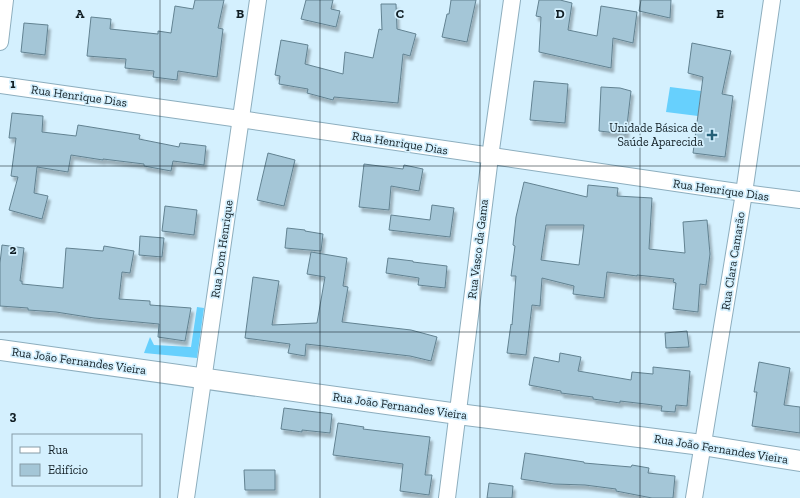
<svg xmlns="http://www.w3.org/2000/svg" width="800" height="498" viewBox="0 0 800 498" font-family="'Zilla Slab',serif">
  <defs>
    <filter id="shadow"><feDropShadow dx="2.5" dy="4.5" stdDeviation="1" flood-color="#0004"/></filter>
  </defs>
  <rect width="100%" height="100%" fill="#d4f0fe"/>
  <!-- green -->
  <g fill="#67d0fd">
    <path d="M670 87 701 91 698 116 666 112Z"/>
    <path d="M197 307 204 308 197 358 144 353 150 337 154 345 191 347Z"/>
  </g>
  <!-- building -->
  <g fill="#a4c6d7" stroke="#628291" fill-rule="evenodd" filter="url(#shadow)">
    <path d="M195 0H224L218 28 223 29 217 77 178 71 177 80 153 77 154 71 125 68 126 59 87 56 91 17 111 19 110 29 158 34V31L171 33 175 6 193 9Z"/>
    <path d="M306 0H333L331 9 340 11 336 27 301 19Z"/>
    <path d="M451 0H476L467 42 442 37 447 14H449Z"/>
    <path d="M539 0H560L572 3 568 30 597 36 601 6 637 12 633 43 613 38 611 68 539 52 541 17 536 16Z"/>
    <path d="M641 0H671L670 18 639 11Z"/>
    <path d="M381 4H396L397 29 416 34 410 56 403 54 398 103 334 97 333 100 307 93 308 89 279 84 280 76 275 75 281 40 308 45 305 64 343 74 345 52 373 58 379 29 382 30Z"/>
    <path d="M24 23 48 25 45 55 21 52Z"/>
    <path d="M692 43 731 51 722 94 733 96 725 157 693 153 703 77 688 73Z"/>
    <path d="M534 81 568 84 565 123 530 120Z"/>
    <path d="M601 87 620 88 631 91 626 134 599 131Z"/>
    <path d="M12 113 43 116 42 132 76 136 78 125 140 135 139 139 179 147 180 143 206 146 204 165 173 161 171 171 144 166V164L103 159V160L71 155 68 172 37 167 34 193 48 196 42 219 9 210 18 177 11 176 16 138H9Z"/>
    <path d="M268 153 295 160 284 206 257 200Z"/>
    <path d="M364 164 403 169 404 165 423 169 419 191 391 186 389 210 359 207Z"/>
    <path d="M524 182 587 197 588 185 618 188 617 196 652 198 649 249 685 253 683 222 707 220 710 254 706 285 700 284 698 312 673 309 676 283 673 282 674 279 637 275V276L607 272 604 298 573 294 574 286 542 278 540 306 532 305 526 355 507 353 511 324 512 325 516 276H511L515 246 513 245 516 217ZM546 225H584L579 265 541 260Z"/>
    <path d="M432 205 454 208 450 237 389 230 391 215 430 220Z"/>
    <path d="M165 206 197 210 194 235 162 231Z"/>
    <path d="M287 228 305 230V231L323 234 321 251 285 248Z"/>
    <path d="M140 236 164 238 162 257 139 255Z"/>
    <path d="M2 245 24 248 20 281H22V284L63 288 66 248 103 251 104 246 134 251 130 273 122 272 119 299 150 301V305L191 308 185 341 158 337 159 324 94 318 56 312 28 310V308L0 306V263Z"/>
    <path d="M311 252 347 258 343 286 348 287 342 322 411 330 437 337 431 361 410 356 306 344 305 356 288 353 290 344 245 338 253 277 279 281 272 325 317 323 325 277 307 274Z"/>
    <path d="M388 258 413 261V262L447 266 445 288 418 285 419 278 386 273Z"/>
    <path d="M687 331 689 347 666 348 665 333Z"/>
    <path d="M560 353 581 357 578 371 631 380 632 372 653 374V367L690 371 687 406 676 405 675 412 661 411 662 406 620 401V403L593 399V397L561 393V391L529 385 534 357 559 362Z"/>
    <path d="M759 362 790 368 784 405 800 407V433L752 426 757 392H754Z"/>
    <path d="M284 408 332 414 330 433 302 430V432L281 429Z"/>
    <path d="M338 423 364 427 363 429 430 437 425 475H432L429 495 400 491 403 464 333 455Z"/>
    <path d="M525 453 584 462V463L631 467 632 465 649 468 648 473 675 476 673 498H652L616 491V489L585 485 554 484 521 479Z"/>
    <path d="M244 470H275V490H245Z"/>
    <path d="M489 483 513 486 512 498H487Z"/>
  </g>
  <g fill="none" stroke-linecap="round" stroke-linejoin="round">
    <!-- minor casing -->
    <g stroke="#8daebe" stroke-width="18">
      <g id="minor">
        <path d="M0 42 5 0"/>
        <path d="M0 85 240 119 744 193 800 200"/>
        <path d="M186 498 258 0"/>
        <path d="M447 498 490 157 512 0"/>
        <path d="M694 498 744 193 772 0"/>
      </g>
    </g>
    <!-- tertiary casing -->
    <g stroke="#8daebe" stroke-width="22">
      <path id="tertiary" d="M0 350 458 414 702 445 800 461"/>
    </g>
    <!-- minor -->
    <use href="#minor" stroke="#fff" stroke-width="16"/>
    <!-- tertiary -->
    <use href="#tertiary" stroke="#fff" stroke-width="20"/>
  </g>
  <!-- grid -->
  <path fill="none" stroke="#111e24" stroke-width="1" stroke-opacity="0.55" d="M160 0V498M320 0V498M480 0V498M640 0V498M0 166H800M0 332H800"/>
  <!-- markers -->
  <path fill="#256078" stroke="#d4f0fe" stroke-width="1.5" d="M710 129h4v4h4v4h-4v4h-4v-4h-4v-4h4z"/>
  <g text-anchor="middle" stroke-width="3.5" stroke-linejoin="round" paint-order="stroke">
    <!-- street labels -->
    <g font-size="12" fill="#111e24" stroke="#d4f0fe">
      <text transform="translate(79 96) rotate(8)" y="4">Rua Henrique Dias</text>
      <text transform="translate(400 143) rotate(9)" y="4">Rua Henrique Dias</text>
      <text transform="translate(721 190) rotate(8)" y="4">Rua Henrique Dias</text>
      <text transform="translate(222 249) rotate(-82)" y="4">Rua Dom Henrique</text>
      <text transform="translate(478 249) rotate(-83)" y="4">Rua Vasco da Gama</text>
      <text transform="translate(733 261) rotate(-81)" y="4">Rua Clara Camarão</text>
      <text transform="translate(79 361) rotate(8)" y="4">Rua João Fernandes Vieira</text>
      <text transform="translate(400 406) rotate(8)" y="4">Rua João Fernandes Vieira</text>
      <text transform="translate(721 449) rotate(9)" y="4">Rua João Fernandes Vieira</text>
    </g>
    <!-- poi labels -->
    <g font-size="12" fill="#111e24" stroke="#d4f0fe" text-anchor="end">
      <text x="703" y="132">Unidade Básica de<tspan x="703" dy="14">Saúde Aparecida</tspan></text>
    </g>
  </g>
  <g font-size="13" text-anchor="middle" font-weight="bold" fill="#111e24" stroke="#d4f0fe" stroke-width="3.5" stroke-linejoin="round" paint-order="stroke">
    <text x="80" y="18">A</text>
    <text x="240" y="18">B</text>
    <text x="400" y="18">C</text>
    <text x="560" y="18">D</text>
    <text x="720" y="18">E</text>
    <text x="13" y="88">1</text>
    <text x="13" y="254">2</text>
    <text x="13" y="420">3</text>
  </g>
  <!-- legend -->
  <rect x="12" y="434" width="130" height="52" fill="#d4f0fe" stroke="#869ca7"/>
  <rect x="20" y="447" width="20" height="6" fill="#ffffff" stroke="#869ca7"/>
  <text x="48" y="454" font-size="12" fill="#111e24">Rua</text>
  <rect x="20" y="464" width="20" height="12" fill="#a4c6d7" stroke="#869ca7"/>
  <text x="48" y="474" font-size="12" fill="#111e24">Edifício</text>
</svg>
